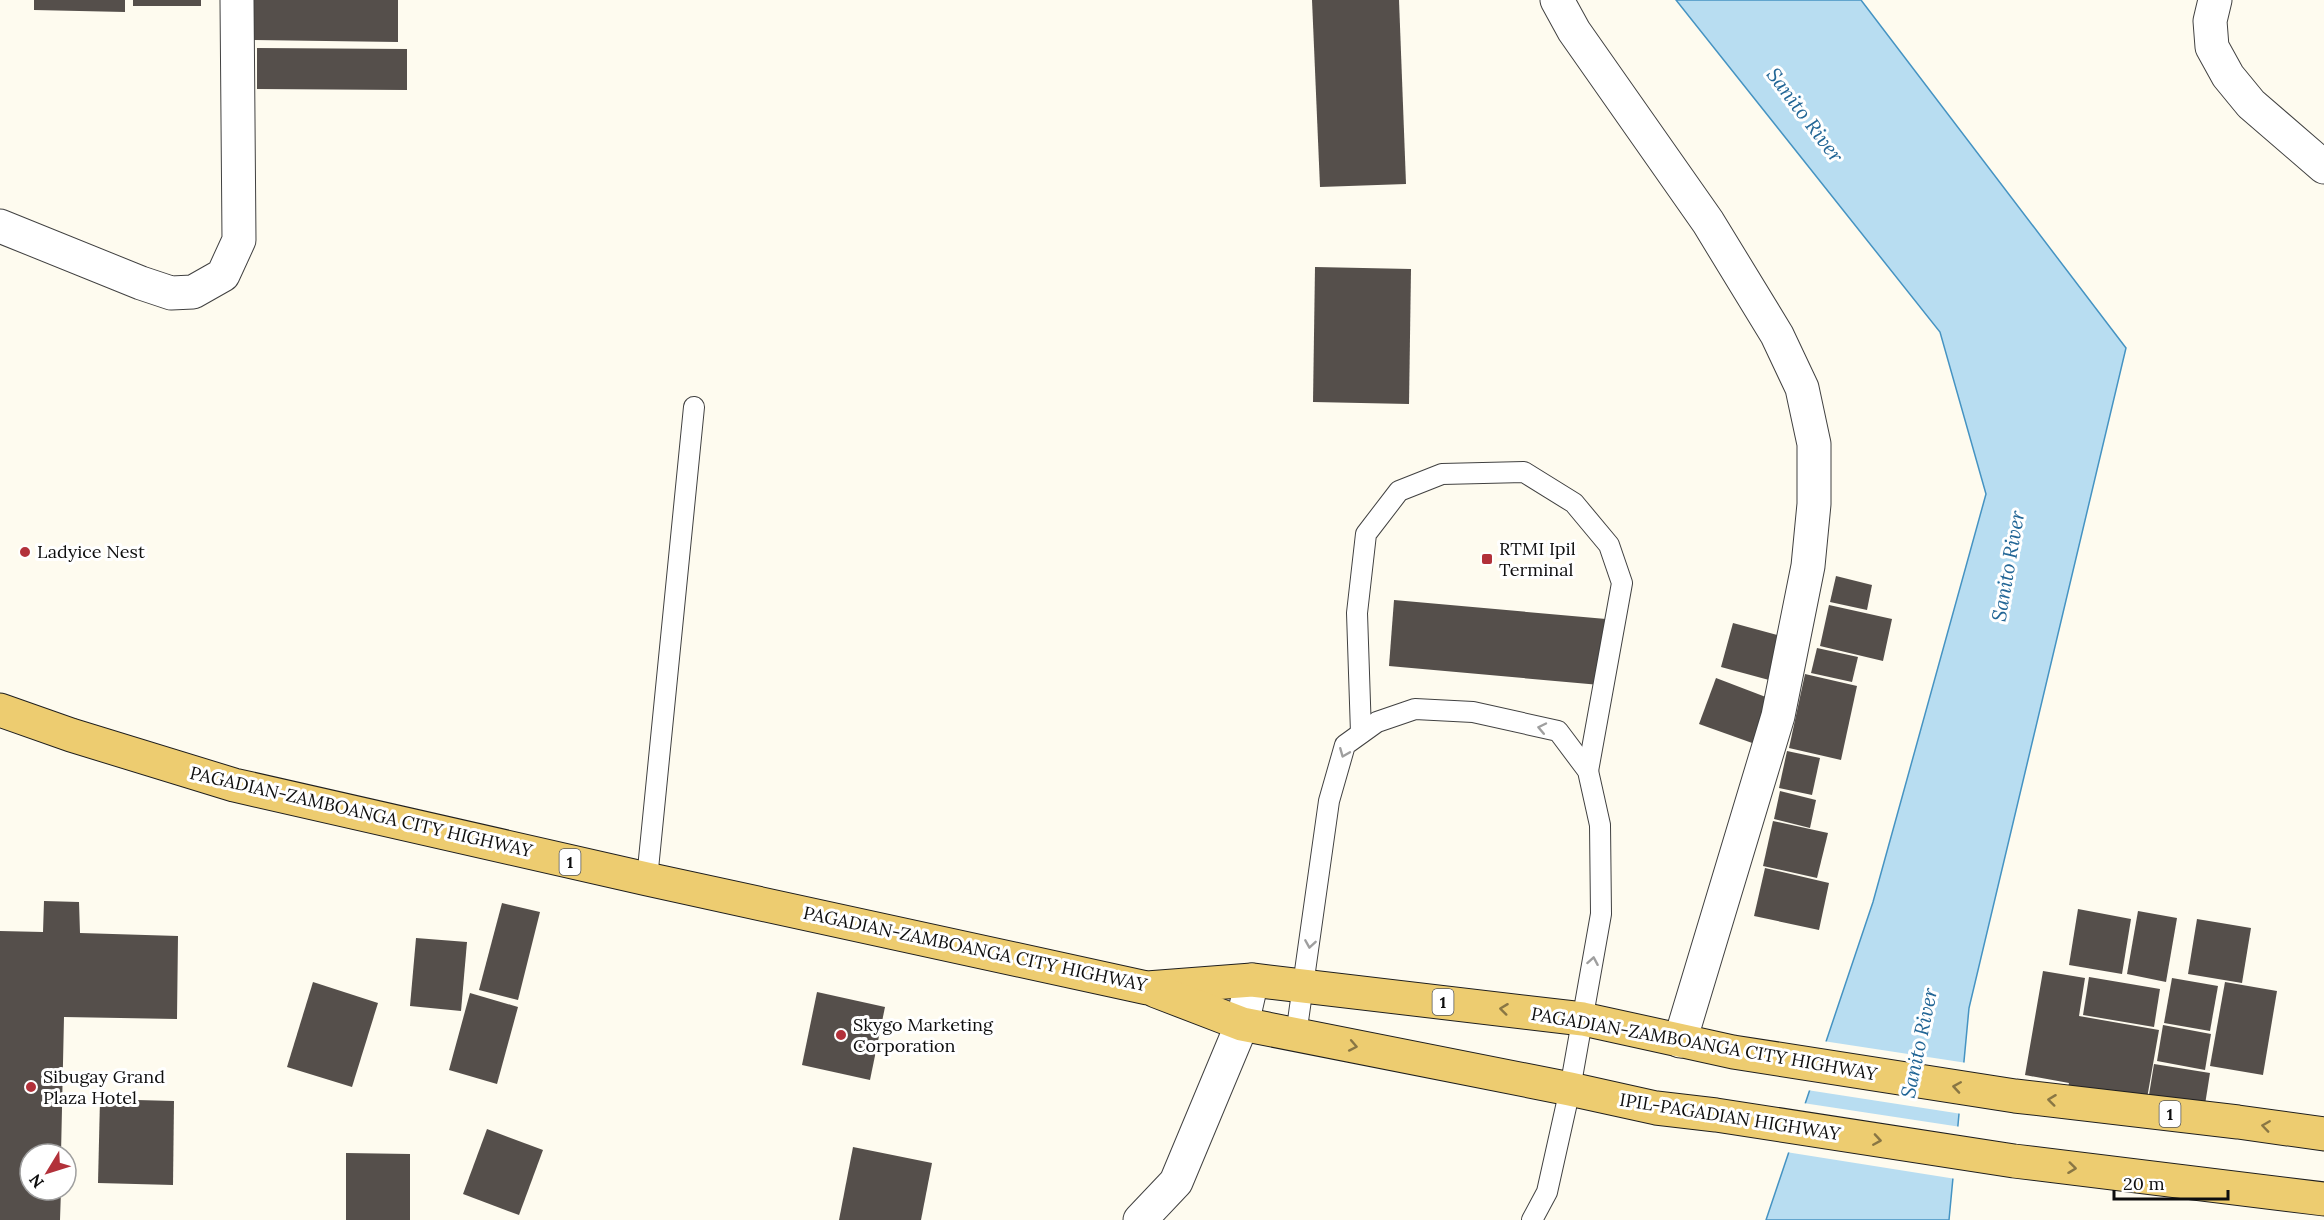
<svg xmlns="http://www.w3.org/2000/svg" width="2324" height="1220" viewBox="0 0 2324 1220" font-family="Lora,serif">
  <rect width="100%" height="100%" fill="#fefbef"/>
  <!-- water -->
  <path fill="#b8ddf1" stroke="#4593c2" stroke-width="1.5" d="M1676 0H1861L2126 348 1969 1008 1949 1220H1766L1873 902 1986 494 1940 332Z"/>
  <!-- pier -->
  <g fill="#fefbef">
    <path d="M1823 1041 1967 1063 1962 1114 1807 1090Z"/>
    <path d="M1803 1103 1961 1127 1956 1179 1786 1152Z"/>
  </g>
  <!-- building -->
  <g fill="#554f4b">
    <path d="M34 0H125V12L34 10Z"/>
    <rect x="133" y="0" width="68" height="6"/>
    <path d="M251 0H398V42L251 40Z"/>
    <path d="M1312 0H1399L1406 184 1320 187Z"/>
    <path d="M257 48 407 49V90L257 89Z"/>
    <path d="M1315 267 1411 269 1409 404 1313 402Z"/>
    <path d="M1836 576 1872 585 1867 610 1830 602Z"/>
    <path d="M1394 600 1606 619 1600 685 1389 666Z"/>
    <path d="M1829 605 1892 619 1883 661 1820 646Z"/>
    <path d="M1733 623 1781 636 1769 680 1721 667Z"/>
    <path d="M1817 648 1858 657 1852 682 1811 673Z"/>
    <path d="M1805 674 1857 686 1841 760 1789 748Z"/>
    <path d="M1716 678 1771 699 1755 744 1699 724Z"/>
    <path d="M1787 751 1820 758 1812 795 1779 788Z"/>
    <path d="M1780 791 1816 800 1810 828 1774 819Z"/>
    <path d="M1773 821 1828 833 1817 878 1763 866Z"/>
    <path d="M1765 868 1829 883 1819 930 1754 916Z"/>
    <path d="M44 901 79 902 80 933 178 936 177 1019 64 1017 61 1154H30V1190H61L60 1220H0V931L43 932Z"/>
    <path d="M502 903 540 912 518 1000 479 990Z"/>
    <path d="M2078 909 2131 919 2122 974 2069 965Z"/>
    <path d="M2138 911 2177 918 2166 982 2127 974Z"/>
    <path d="M2197 919 2251 928 2242 983 2188 974Z"/>
    <path d="M416 938 467 942 461 1011 410 1006Z"/>
    <path d="M2043 971 2085 978 2079 1016 2159 1030 2146 1104 2067 1091 2069 1083 2025 1075Z"/>
    <path d="M2089 977 2160 989 2154 1027 2083 1015Z"/>
    <path d="M2172 978 2218 986 2210 1031 2164 1023Z"/>
    <path d="M313 982 378 1003 352 1087 287 1067Z"/>
    <path d="M2225 982 2277 991 2263 1075 2210 1066Z"/>
    <path d="M817 992 885 1007 870 1080 802 1065Z"/>
    <path d="M470 993 518 1007 497 1084 449 1070Z"/>
    <path d="M2163 1025 2211 1034 2205 1070 2157 1061Z"/>
    <path d="M2154 1064 2210 1073 2204 1111 2148 1101Z"/>
    <path d="M100 1099 174 1101 173 1185 98 1183Z"/>
    <path d="M487 1129 543 1150 519 1215 463 1194Z"/>
    <path d="M853 1147 932 1163 921 1220H839Z"/>
    <path d="M346 1153 410 1154V1220H346Z"/>
  </g>
  <g fill="none" stroke-linecap="round" stroke-linejoin="round">
    <!-- lane casing -->
    <g stroke="#414141" stroke-width="22">
      <g id="lane">
        <path d="M1361 733 1357 613 1366 534 1399 491 1442 474 1524 472 1574 503 1609 545 1622 583 1588 771"/>
        <path d="M647 879 694 407"/>
        <path d="M1296 1035 1329 801 1345 745 1377 722 1415 709 1473 712 1558 731 1588 771 1600 825 1601 914 1570 1089 1547 1192 1532 1220"/>
      </g>
    </g>
    <!-- street casing -->
    <g stroke="#414141" stroke-width="35">
      <g id="street">
        <path d="M1557 0 1574 31 1708 222 1777 335 1802 388 1814 444V504L1808 566 1778 716 1680 1041"/>
        <path d="M2215 0 2210 21 2212 47 2228 76 2251 104 2324 167"/>
        <path d="M0 226 141 283 171 293 193 292 223 275 239 240 237 0"/>
        <path d="M1140 1220 1176 1182 1242 1024 1252 980"/>
      </g>
    </g>
    <!-- primary casing -->
    <g stroke="#1f1f1f" stroke-width="35">
      <g id="primary">
        <path d="M0 710 71 735 234 785 647 879 1147 988 1252 980 1583 1019 1733 1052 2015 1096 2238 1122 2324 1134"/>
        <path d="M1156 991 1242 1024 1570 1089 1656 1108 1716 1115 2014 1161 2324 1199"/>
      </g>
    </g>
    <!-- lane -->
    <use href="#lane" stroke="#fff" stroke-width="20"/>
    <!-- street -->
    <use href="#street" stroke="#fff" stroke-width="33"/>
    <!-- primary -->
    <use href="#primary" stroke="#edcc70" stroke-width="33"/>
  </g>
  <!-- one-way arrows -->
  <defs><path id="oneway-chevron" d="M-2-3.5L2.5 0L-2 3.5" fill="none" stroke-width="1.6" stroke-linecap="round" stroke-linejoin="round" transform="scale(1.5)"/></defs>
  <g stroke="#9f9f9f">
    <use href="#oneway-chevron" transform="translate(1542 728) rotate(-168)"/>
    <use href="#oneway-chevron" transform="translate(1344 753) rotate(112)"/>
    <use href="#oneway-chevron" transform="translate(1310 944) rotate(99)"/>
    <use href="#oneway-chevron" transform="translate(1593 961) rotate(-80)"/>
  </g>
  <g stroke="#897644">
    <use href="#oneway-chevron" transform="translate(1504 1009) rotate(-173)"/>
    <use href="#oneway-chevron" transform="translate(1353 1046) rotate(11)"/>
    <use href="#oneway-chevron" transform="translate(1957 1087) rotate(-171)"/>
    <use href="#oneway-chevron" transform="translate(2052 1100) rotate(-173)"/>
    <use href="#oneway-chevron" transform="translate(2266 1126) rotate(-172)"/>
    <use href="#oneway-chevron" transform="translate(1877 1140) rotate(9)"/>
    <use href="#oneway-chevron" transform="translate(2072 1168) rotate(7)"/>
  </g>
  <!-- markers -->
  <g fill="#b2313a" stroke="#fff" stroke-width="2">
    <circle cx="25" cy="552" r="6"/>
    <rect x="1481" y="553" width="12" height="12" rx="3"/>
    <circle cx="841" cy="1035" r="6"/>
    <circle cx="31" cy="1087" r="6"/>
  </g>
  <g text-anchor="middle" stroke-width="6" stroke-linejoin="round" paint-order="stroke">
    <!-- shield labels -->
    <g fill="#fff" stroke="#565656" stroke-width="1.5">
      <rect x="559.5" y="849" width="21" height="26" rx="4.5"/>
      <rect x="1432.5" y="989" width="21" height="26" rx="4.5"/>
      <rect x="2159.5" y="1101" width="21" height="26" rx="4.5"/>
    </g>
    <g font-size="16" font-weight="bold" fill="#0e0e0e">
      <text x="570" y="868">1</text>
      <text x="1443" y="1008">1</text>
      <text x="2170" y="1120">1</text>
    </g>
    <!-- poi labels -->
    <g font-size="18" fill="#0e0e0e" stroke="#fff" text-anchor="start">
      <text x="1499" y="555">RTMI Ipil<tspan x="1499" dy="21">Terminal</tspan></text>
      <text x="37" y="558">Ladyice Nest</text>
      <text x="853" y="1031">Skygo Marketing<tspan x="853" dy="21">Corporation</tspan></text>
      <text x="43" y="1083">Sibugay Grand<tspan x="43" dy="21">Plaza Hotel</tspan></text>
    </g>
    <!-- street labels -->
    <g font-size="18" fill="#0e0e0e" stroke="#fff">
      <text transform="translate(361 812) rotate(13)" y="6">PAGADIAN-ZAMBOANGA CITY HIGHWAY</text>
      <text transform="translate(975 949) rotate(12)" y="6">PAGADIAN-ZAMBOANGA CITY HIGHWAY</text>
      <text transform="translate(1704 1044) rotate(10)" y="6">PAGADIAN-ZAMBOANGA CITY HIGHWAY</text>
      <text transform="translate(1730 1117) rotate(9)" y="6">IPIL-PAGADIAN HIGHWAY</text>
    </g>
    <!-- water labels -->
    <g font-size="20" font-style="italic" fill="#216595" stroke="#fff">
      <text transform="translate(1805 115) rotate(53)" y="7">Sanito River</text>
      <text transform="translate(2008 566) rotate(-80)" y="7">Sanito River</text>
      <text transform="translate(1919 1043) rotate(-78)" y="7">Sanito River</text>
    </g>
  </g>
  <!-- north arrow -->
  <g transform="translate(48 1172) rotate(232)"><circle r="28" fill="#ffffff" stroke="#9f9f9f" stroke-width="1.5"/>
  <path d="M0-4.5L10 22L0 15L-10 22Z" fill="#b2313a"/>
  <text y="-9" font-size="16" font-weight="bold" text-anchor="middle" fill="#0e0e0e">N</text>
  </g>
  <!-- scale -->
  <path d="M2114 1190v9h114v-9" fill="none" stroke="#0e0e0e" stroke-width="3"/>
  <text x="2123" y="1190" font-size="18" fill="#0e0e0e" stroke="#ffffff" stroke-width="4.5" paint-order="stroke">20 m</text>
</svg>
